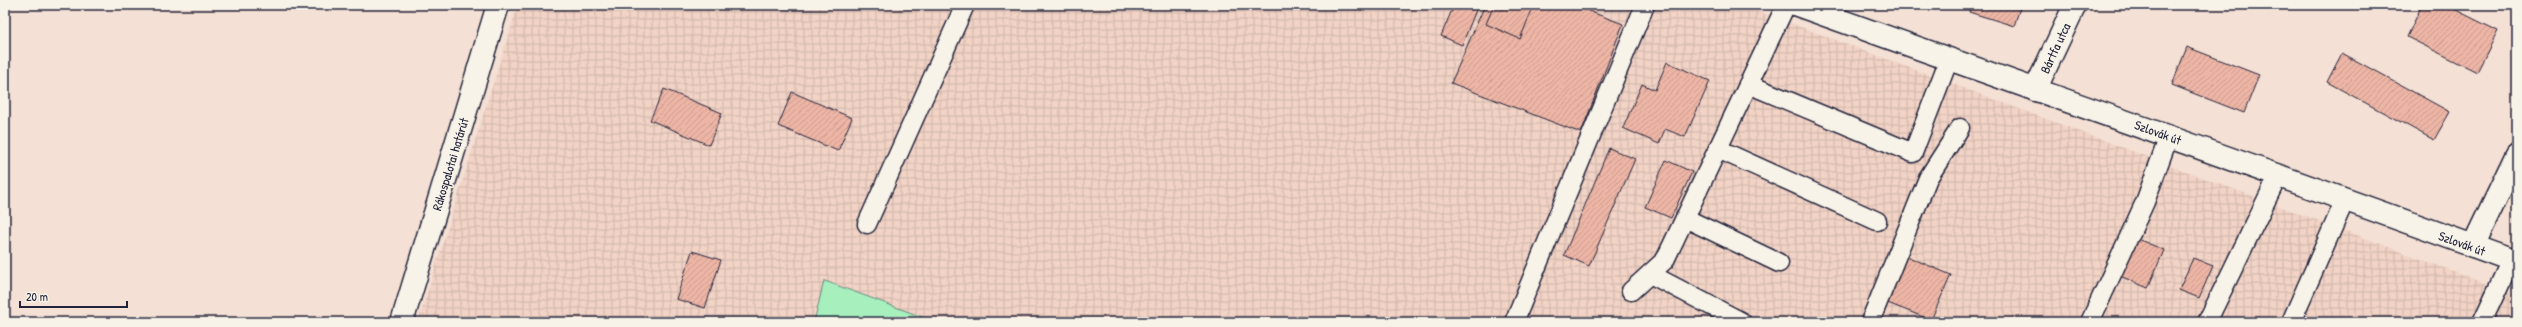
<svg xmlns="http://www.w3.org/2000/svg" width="2522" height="327" viewBox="0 0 2522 327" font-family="'Patrick Hand',sans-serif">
  <defs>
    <pattern id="industrial-grid" width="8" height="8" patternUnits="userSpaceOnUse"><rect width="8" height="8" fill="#f2d3c6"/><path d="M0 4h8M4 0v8" fill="none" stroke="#cfb5ab"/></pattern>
    <pattern id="building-hatch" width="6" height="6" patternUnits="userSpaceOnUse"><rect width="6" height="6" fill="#edb5a5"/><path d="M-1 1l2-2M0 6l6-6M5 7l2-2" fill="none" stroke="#cb9b8f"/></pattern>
  </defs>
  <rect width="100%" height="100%" fill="#f4e0d4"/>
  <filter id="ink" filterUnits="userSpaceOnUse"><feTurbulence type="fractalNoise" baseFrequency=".025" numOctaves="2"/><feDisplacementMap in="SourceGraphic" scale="8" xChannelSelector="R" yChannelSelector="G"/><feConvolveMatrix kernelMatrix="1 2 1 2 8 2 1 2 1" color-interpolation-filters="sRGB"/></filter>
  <g filter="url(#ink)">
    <!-- industrial -->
    <path fill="url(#industrial-grid)" d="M518 5H1742L2517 295V322H936L825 281 814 322H418Z"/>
    <!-- grass -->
    <path fill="#a7f0be" stroke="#64897c" d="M824 281H825L936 322H814Z"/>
    <!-- building -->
    <g fill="url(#building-hatch)" stroke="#22223b">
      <path d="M1454 5H1478L1462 45 1441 36Z"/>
      <path d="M1485 5H1573L1623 24 1581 133 1451 83Z"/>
      <path d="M1494 5H1534L1520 39 1486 24Z"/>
      <path d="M1971 5H2021L2014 26 1969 12Z"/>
      <path d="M2422 5H2446L2498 31 2477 72 2407 37Z"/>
      <path d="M2187 47 2259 75 2244 113 2172 85Z"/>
      <path d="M2342 53 2450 112 2434 140 2327 82Z"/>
      <path d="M1667 62 1710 81 1685 137 1665 129 1659 144 1623 128 1642 84 1655 90Z"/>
      <path d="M664 89 722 113 709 145 650 120Z"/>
      <path d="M792 92 852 118 838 151 778 126Z"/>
      <path d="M1609 148 1635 159 1589 266 1564 255Z"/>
      <path d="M1666 160 1692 172 1671 218 1645 207Z"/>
      <path d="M2135 238 2164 250 2148 288 2120 276Z"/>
      <path d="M692 251 721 260 705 308 676 299Z"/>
      <path d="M1904 255 1951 275 1931 320 1885 302Z"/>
      <path d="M2193 258 2213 266 2199 298 2179 290Z"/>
    </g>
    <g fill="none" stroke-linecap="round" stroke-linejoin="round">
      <!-- service casing -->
      <g stroke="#22223b" stroke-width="21">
        <g id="service">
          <path d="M1748 84 1913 153 1949 59"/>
          <path d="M1718 149 1877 221"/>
          <path d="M1685 218 1779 263"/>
          <path d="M867 224 965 5"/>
          <path d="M1650 274 1742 322"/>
          <path d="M1631 291 1665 260 1786 5"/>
          <path d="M1514 322 1645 5"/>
          <path d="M1870 322 1928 178 1960 128"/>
          <path d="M2090 322 2145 202 2169 136"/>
          <path d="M2207 322 2278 176"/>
          <path d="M2291 322 2345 200"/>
          <path d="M2482 322 2511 260"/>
        </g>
      </g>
      <!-- minor casing -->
      <g stroke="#22223b" stroke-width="25">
        <g id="minor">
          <path d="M2035 90 2075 5"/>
          <path d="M2473 246 2517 154"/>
        </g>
      </g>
      <!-- tertiary casing -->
      <g stroke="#22223b" stroke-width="25">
        <path id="tertiary" d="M402 322 498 5"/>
      </g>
      <!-- secondary casing -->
      <g stroke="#22223b" stroke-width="25">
        <path id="secondary" d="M1797 5C2037 91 2278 174 2517 262"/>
      </g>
      <!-- service -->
      <use href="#service" stroke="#f7f3e8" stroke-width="18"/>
      <!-- minor -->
      <use href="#minor" stroke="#f7f3e8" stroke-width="22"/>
      <!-- tertiary -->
      <use href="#tertiary" stroke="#f7f3e8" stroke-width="22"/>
      <!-- secondary -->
      <use href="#secondary" stroke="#f7f3e8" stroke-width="22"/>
    </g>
  </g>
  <g text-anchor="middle" stroke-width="3" stroke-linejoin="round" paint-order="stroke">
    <!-- street labels -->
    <g font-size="13" fill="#22223b" stroke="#f7f3e8">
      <text transform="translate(2055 48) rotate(-65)" y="5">Bártfa utca</text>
      <text transform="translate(2158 132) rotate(20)" y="5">Szlovák út</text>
      <text transform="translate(450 164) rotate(-73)" y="5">Rákospalotai határút</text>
      <text transform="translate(2462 243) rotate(20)" y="5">Szlovák út</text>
    </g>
  </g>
  <!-- margin -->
  <rect width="2522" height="327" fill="none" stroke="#f7f3e8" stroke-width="20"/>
  <rect x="10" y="10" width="2502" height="307" fill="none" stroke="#22223b" stroke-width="1.5" filter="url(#ink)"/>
  <!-- scale -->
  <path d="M20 301v6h107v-6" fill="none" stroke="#22223b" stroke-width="2"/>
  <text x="26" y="301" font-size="12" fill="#22223b" stroke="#f7f3e8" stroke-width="3" paint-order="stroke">20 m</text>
</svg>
